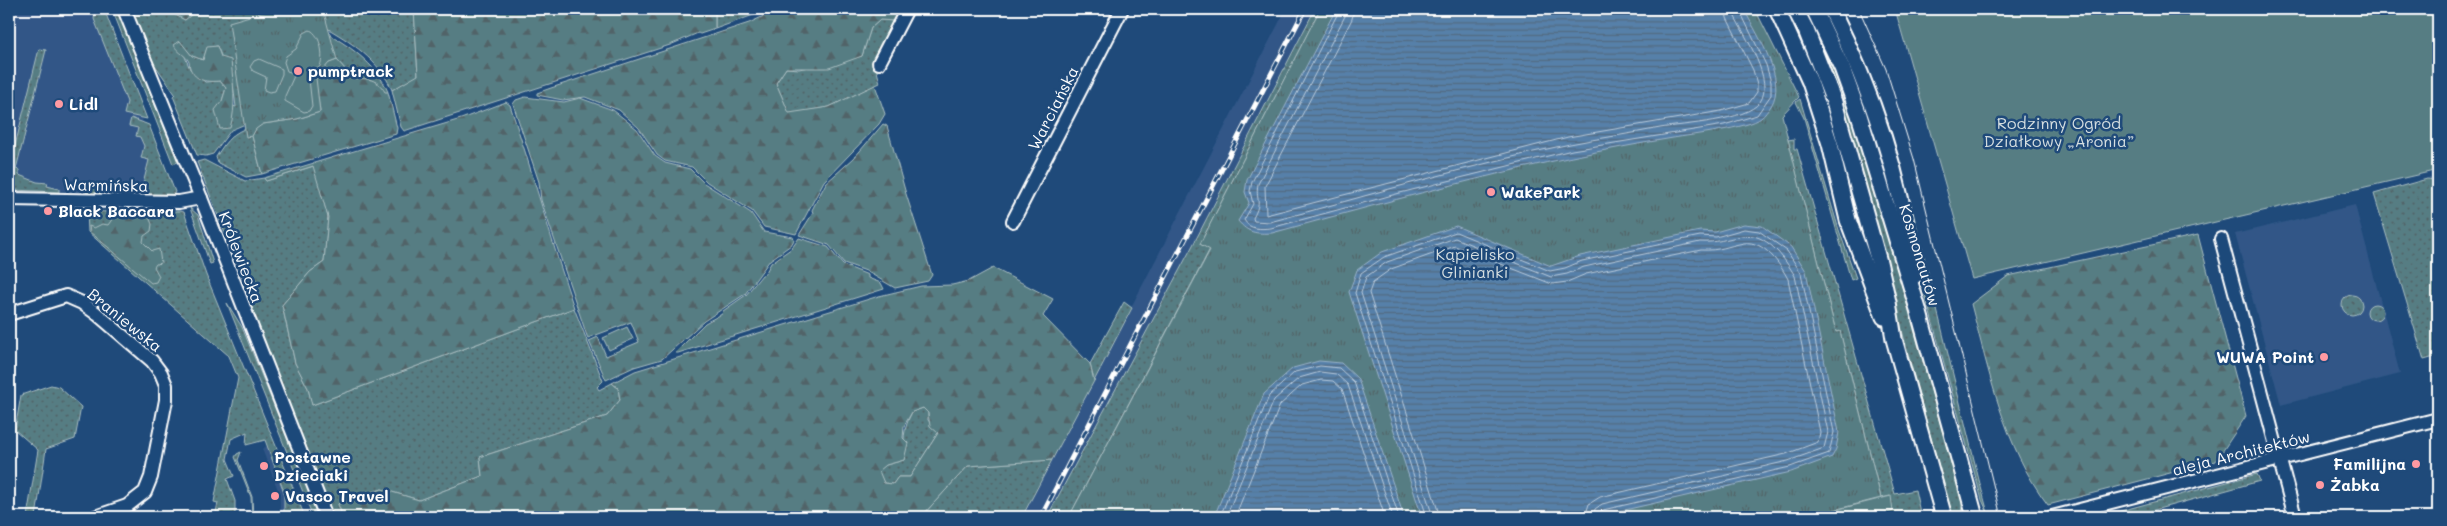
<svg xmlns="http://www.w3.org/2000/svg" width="2447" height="526" viewBox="0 0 2447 526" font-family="Mali,sans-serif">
  <defs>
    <pattern id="grass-dots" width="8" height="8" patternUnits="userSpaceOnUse" patternTransform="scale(1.25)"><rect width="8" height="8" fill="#567d83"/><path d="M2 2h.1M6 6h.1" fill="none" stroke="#516468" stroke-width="1.8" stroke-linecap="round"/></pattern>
    <pattern id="forest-firs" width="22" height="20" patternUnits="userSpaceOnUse" patternTransform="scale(1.25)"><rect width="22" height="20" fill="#567d83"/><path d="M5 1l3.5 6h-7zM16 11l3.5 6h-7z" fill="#516468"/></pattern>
    <pattern id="park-tufts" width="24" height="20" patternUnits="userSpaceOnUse" patternTransform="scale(1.25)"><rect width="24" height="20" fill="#567d83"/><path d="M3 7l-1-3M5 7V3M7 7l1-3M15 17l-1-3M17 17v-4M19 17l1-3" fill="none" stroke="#516468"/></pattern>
    <pattern id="water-rules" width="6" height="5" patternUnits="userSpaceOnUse" patternTransform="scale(1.25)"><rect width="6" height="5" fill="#5680a9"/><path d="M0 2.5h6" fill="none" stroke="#52697f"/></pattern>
  </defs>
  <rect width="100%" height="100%" fill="#1f4a7a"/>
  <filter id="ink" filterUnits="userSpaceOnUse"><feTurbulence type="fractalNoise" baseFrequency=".02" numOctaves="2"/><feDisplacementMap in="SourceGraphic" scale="10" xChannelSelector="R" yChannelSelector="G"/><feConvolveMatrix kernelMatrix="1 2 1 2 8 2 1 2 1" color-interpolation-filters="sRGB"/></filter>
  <g filter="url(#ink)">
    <!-- built -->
    <g fill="#305787">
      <path d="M9 9H99L171 193 59 191 9 179Z"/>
      <path d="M1286 9H1315L1193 245 1047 517H1022Z"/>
      <path d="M2355 205 2400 374 2281 405 2235 234Z"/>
      <path d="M267 446 284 492V517H280V495L262 449Z"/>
    </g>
    <!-- grass -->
    <g fill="url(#grass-dots)" stroke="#aabec1" fill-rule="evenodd">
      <path d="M96 9H104L147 119 124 114 127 102 94 19Z"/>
      <path d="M112 9H117L178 162 173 164Z"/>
      <path d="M131 9H164L185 20 198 9H414L418 76 392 90C381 62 349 40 323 26L262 117 231 130 213 154 206 156 197 155 173 96 175 94 153 62ZM179 42 192 56 203 60 207 48 217 46 233 84 236 107 222 101 226 88 220 81 205 82 190 69Z"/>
      <path d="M715 9H770L715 29Z"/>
      <path d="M1315 9H1320L1200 244 1210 249 1069 517H1047L1193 245Z"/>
      <path d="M1804 9H1807L1838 76 1862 143 1958 487 1962 503 1961 517H1953C1937 459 1920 401 1905 342 1877 229 1852 116 1804 9Z"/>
      <path d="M880 20 894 21 874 59 880 83 829 107 789 114 776 83 786 68 799 69 862 56 871 28Z"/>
      <path d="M321 30C347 44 377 64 388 92L385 93C377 78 368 79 353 78L337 60 252 136 262 174 246 177 218 163 216 157C224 144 230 135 244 129Z"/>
      <path d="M39 49 46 50 16 169 19 170V175L37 182 48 183 47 186 59 189V192L12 190 9 187V170Z"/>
      <path d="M1800 99 1839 230 1856 278 1851 280 1804 118 1796 102Z"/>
      <path d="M131 118 149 125 175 192 173 195H93L86 192V186L142 188 149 160 141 158 144 146 140 137 136 136 138 128 129 126Z"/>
      <path d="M1794 139V149H1797L1895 494 1915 490 1921 517H1875L1890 496 1881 498 1840 331 1836 332 1788 140Z"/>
      <path d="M204 160 245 181 264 178 266 181 314 166 328 217 324 262 310 272 282 305 295 363 308 388 312 405 574 308 603 381 597 387 599 390 612 383 618 388 620 400 607 416 480 457 482 476 419 500 382 489 338 504 343 517H333L258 331 247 289 197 162Z"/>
      <path d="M2427 179 2438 180V356L2424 360 2374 194Z"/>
      <path d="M190 208 198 215 213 263 210 264Z"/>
      <path d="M179 211 184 212 206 275 305 517H284V492L265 440 246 445 247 432 231 439 227 459 234 476 227 479 235 501V517H224L216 512 218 503 214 502 238 378 229 356 88 232 87 212Z"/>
      <path d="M1913 212 1979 480 1988 513 1982 500 1922 284 1909 213Z"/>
      <circle cx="2352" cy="305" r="10"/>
      <path d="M1124 302 1132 308 1094 381 1090 364Z"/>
      <path d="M227 303 242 327 311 497 317 517H313Z"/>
      <circle cx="2375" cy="312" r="8"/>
      <path d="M51 385 59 387 81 407 75 439 46 449 36 517H27L38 450 15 430 21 395Z"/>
      <path d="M923 408 928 413V420L938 433 910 477H898L893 484 884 483 878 471 886 465 904 460C903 441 903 429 912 412Z"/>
      <path d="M241 452 238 460 252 497 253 517H252L251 497 235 457 237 454Z"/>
      <path d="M1052 460 1022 517H921L968 466Z"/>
      <path d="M2257 474 2260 481 2129 517H2098Z"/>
    </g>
    <!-- forest -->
    <g fill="url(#forest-firs)" stroke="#aabec1" fill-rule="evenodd">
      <path d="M164 9H198L185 20Z"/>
      <path d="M414 9H715V29L700 34 698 33 670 45 404 131 401 127 392 90 418 75Z"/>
      <path d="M779 9H901L894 21 880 20 871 28 862 56 829 68H786L776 83 789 113 829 107 875 85 885 114 879 124 824 181 796 234 764 227 752 211 707 182 692 167 665 161 657 155 639 128 619 110 585 97 563 100 537 95V93L551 88 749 23Z"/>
      <path d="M180 41 192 56 203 60 207 47 217 46 221 57 231 60C233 83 237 106 230 128L220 129 215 110 222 101 226 88 220 81C207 82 196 82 190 68 189 65 190 63 188 60 184 54 177 52 174 45Z"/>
      <path d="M337 60 353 78C368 79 377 78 385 92H388L397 128 396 134 262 174 252 136 256 128 263 124 297 119 320 112 315 78 329 63Z"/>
      <path d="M525 97 564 102 580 98 613 110 637 129 655 156 665 163 690 169 704 183 751 213 764 232 793 237 794 240 791 245 770 260 745 294 704 321 662 359 634 367 606 380 589 341 598 337 606 356 639 342 631 322 588 338 587 336 541 200 539 182 513 104 516 100Z"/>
      <path d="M506 102 510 105C533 173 551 241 574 308L312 405 308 388 295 363 282 305 310 272 324 262 328 217 313 166 266 181 264 178 461 119Z"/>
      <path d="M883 124 887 126 906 194 932 275 928 281 895 288 866 271 844 263 829 245 799 235 813 213 812 210 826 183 854 158Z"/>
      <path d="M126 213H147L152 224 151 231 144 236 143 242 152 251 159 249 161 263 156 264 154 267 159 276 156 282 151 283 90 232 89 226 94 228 102 224 108 225 116 214Z"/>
      <path d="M2198 235 2246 416 2216 461 2048 505C2004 447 1989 372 1971 304L2008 276Z"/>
      <path d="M799 238 828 247 843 265 868 275V278L881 283 884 289 678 353H675L705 323 722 314 723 311 746 295 762 275 765 274 771 263 792 248Z"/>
      <path d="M993 268 1053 299 1043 316 1090 364 1094 381 1052 460 968 466 921 517H343L338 504 382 489 419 500 482 476 480 457 607 416 620 400 618 388 612 383 635 371 879 296 921 286 952 285 969 281ZM923 408 928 413 930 426 938 433 910 477H898L893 484 884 483 879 471 886 465 904 460 908 443 903 438 904 426 912 412Z"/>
    </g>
    <!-- park -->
    <g fill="url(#park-tufts)" stroke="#aabec1">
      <path d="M274 9H323L337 60 329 63 316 78 320 112 297 119 263 124 256 129 252 136 246 137 229 22Z"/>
      <path d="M1320 9H1755L1799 97 1782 115 1836 332 1840 331 1881 498 1806 517H1069L1210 250 1200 244Z"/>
    </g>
    <!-- garden -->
    <g fill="#567d83" stroke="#aabec1">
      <path d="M1895 9H2438V170L1972 279Z"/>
      <path d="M310 30C321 35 325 58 319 68L308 70 312 106 309 111 304 112 285 101V96L294 76 293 73 287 71 284 62 286 56 296 49 304 33Z"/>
      <path d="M259 59 282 69V74L275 91 269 92 264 90 266 77 253 71 250 67 254 61Z"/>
      <path d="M627 327 633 339 609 350 603 338Z"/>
      <path d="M1891 496 1893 511 1875 517H1808Z"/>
    </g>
    <!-- water -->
    <g fill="url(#water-rules)" stroke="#9ab3cb">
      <path d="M1336 9H1744C1756 34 1788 79 1771 106 1768 110 1765 115 1761 118 1749 128 1691 135 1673 138 1537 160 1405 197 1272 233 1256 234 1248 233 1238 221L1249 203 1245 192 1247 180Z"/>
      <path d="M1744 224 1762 226 1791 247 1806 271 1839 432 1836 449 1832 457 1791 472 1594 517H1422L1349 292 1357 270 1382 252 1456 226 1551 266 1580 256 1700 231 1715 232Z"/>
      <path d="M1319 361 1341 363 1358 379 1404 517H1214L1264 394 1293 368Z"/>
    </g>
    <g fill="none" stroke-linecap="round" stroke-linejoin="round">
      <!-- shore -->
      <g stroke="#bcd" stroke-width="1">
        <path d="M1340 9 1252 182 1250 191 1253 204 1244 220C1250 230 1260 229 1271 228L1400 193 1572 150 1724 125 1757 115 1771 95V82L1766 65 1739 9"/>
        <path d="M1347 9 1345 16 1258 184C1255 200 1263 200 1253 218L1254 221 1270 222C1370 195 1469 165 1570 144 1600 138 1630 134 1660 128 1684 124 1746 121 1760 102 1775 81 1744 35 1734 15L1733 9"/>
        <path d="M1354 9 1352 19 1265 186 1266 215 1568 137 1721 111 1749 103 1757 92V84L1753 70 1727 18 1726 9"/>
        <path d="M1220 517 1269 396 1295 372 1320 366 1339 368 1354 382 1399 517"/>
        <path d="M1226 517 1274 400 1299 378 1320 372 1336 374 1348 385 1393 517"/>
        <path d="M1235 517 1280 405 1302 385 1321 380 1333 381 1342 389 1385 517"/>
        <path d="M1427 517 1355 293 1361 273 1384 257 1456 232 1550 271 1565 268 1582 261 1700 236 1716 237 1744 229 1759 231 1787 251 1801 273 1834 432 1829 453 1790 467 1603 510 1599 517"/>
        <path d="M1433 517 1361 293 1366 277 1387 262 1455 238 1551 277 1567 274 1584 267 1700 242C1717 243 1726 239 1742 236 1766 231 1785 259 1795 276L1828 432 1824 448 1788 461 1602 504 1595 509 1593 517"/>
        <path d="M1440 517 1369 293 1373 282 1391 269 1455 246 1552 284 1567 282 1586 274 1701 250C1720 251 1727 246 1744 243 1764 240 1780 264 1788 279L1820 432 1818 442 1786 454 1600 497 1589 504 1585 517"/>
      </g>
      <!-- stream -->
      <path stroke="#9ab3cb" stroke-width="3" d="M353 516 354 517"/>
      <!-- minor casing -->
      <g stroke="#fff" stroke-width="16">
        <g id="minor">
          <path d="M124 9 201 198 326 517"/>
          <path d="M879 63 907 9"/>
          <path d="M9 199 179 202 201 198"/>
          <path d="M1013 221 1122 9"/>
          <path d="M2221 239 2295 517"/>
          <path d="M9 314 66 296 82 303 96 313 152 361 161 373 166 385V400L151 477 145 492 127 506 95 517"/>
          <path d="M2052 517 2438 419"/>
        </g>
      </g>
      <!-- major casing -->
      <g stroke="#fff" stroke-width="19">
        <g id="major">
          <path d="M1777 9 1810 82 1830 144 1848 220 1884 317"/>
          <path d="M1795 9 1806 30 1834 102 1879 262 1888 302 1894 339 1944 517"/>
          <path d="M1814 9 1842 68 1859 115 1918 309 1975 517"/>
          <path d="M1831 9C1873 93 1903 183 1914 276"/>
        </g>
      </g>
      <!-- minor -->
      <use href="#minor" stroke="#1f4a7a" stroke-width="12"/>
      <!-- major -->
      <use href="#major" stroke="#1f4a7a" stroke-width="15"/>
      <!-- tram -->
      <path stroke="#fff" stroke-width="1" d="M1859 9 1886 69 1914 159 2001 517"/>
      <!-- rail casing -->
      <g stroke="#fff" stroke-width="5">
        <path id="rail" d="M1041 517 1305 9"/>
      </g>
      <!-- rail -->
      <use href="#rail" stroke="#1f4a7a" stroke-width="3" stroke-dasharray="9" stroke-linecap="butt"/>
    </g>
  </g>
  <!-- markers -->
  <g fill="#ff9aa2" stroke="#1f4a7a" stroke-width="2">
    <circle cx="298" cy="71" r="5"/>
    <circle cx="59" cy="104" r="5"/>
    <circle cx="1491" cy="192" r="5"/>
    <circle cx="48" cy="211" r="5"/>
    <circle cx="2324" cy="357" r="5"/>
    <circle cx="2416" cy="464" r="5"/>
    <circle cx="264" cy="466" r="5"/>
    <circle cx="2320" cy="485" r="5"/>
    <circle cx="275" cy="496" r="5"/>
  </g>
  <g text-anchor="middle" stroke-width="5" stroke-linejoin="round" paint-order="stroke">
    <!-- poi labels -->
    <g font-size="16" font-weight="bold" fill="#fff" stroke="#1f4a7a" text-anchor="start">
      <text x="308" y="77">pumptrack</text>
      <text x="69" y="110">Lidl</text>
      <text x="1501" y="198">WakePark</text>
      <text x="58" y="217">Black Baccara</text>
      <text x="2314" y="363" text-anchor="end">WUWA Point</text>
      <text x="274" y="463">Postawne<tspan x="274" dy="18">Dzieciaki</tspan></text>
      <text x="2406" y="470" text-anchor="end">Familijna</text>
      <text x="2330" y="491">Żabka</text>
      <text x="285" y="502">Vasco Travel</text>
    </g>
    <!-- street labels -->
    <g font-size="16" fill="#fff" stroke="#1f4a7a">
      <text transform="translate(1053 108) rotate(-63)" y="6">Warciańska</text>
      <text transform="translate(106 185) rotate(1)" y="6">Warmińska</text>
      <text transform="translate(1920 255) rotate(73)" y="6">Kosmonautów</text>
      <text transform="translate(241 257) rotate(69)" y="6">Królewiecka</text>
      <text transform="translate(125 320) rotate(39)" y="6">Braniewska</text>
      <text transform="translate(2241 453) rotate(-14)" y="6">aleja Architektów</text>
    </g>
    <!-- park labels -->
    <g font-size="16" fill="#d5dee0" stroke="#1f4a7a">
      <text x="2059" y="129">Rodzinny Ogród<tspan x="2059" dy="18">Działkowy „Aronia”</tspan></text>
      <text x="1475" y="260">Kąpielisko<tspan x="1475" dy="18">Glinianki</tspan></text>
    </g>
  </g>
  <!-- margin -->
  <rect width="2447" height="526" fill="none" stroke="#1f4a7a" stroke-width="30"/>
  <rect x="15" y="15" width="2417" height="496" fill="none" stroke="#fff" stroke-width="2" filter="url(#ink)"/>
</svg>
